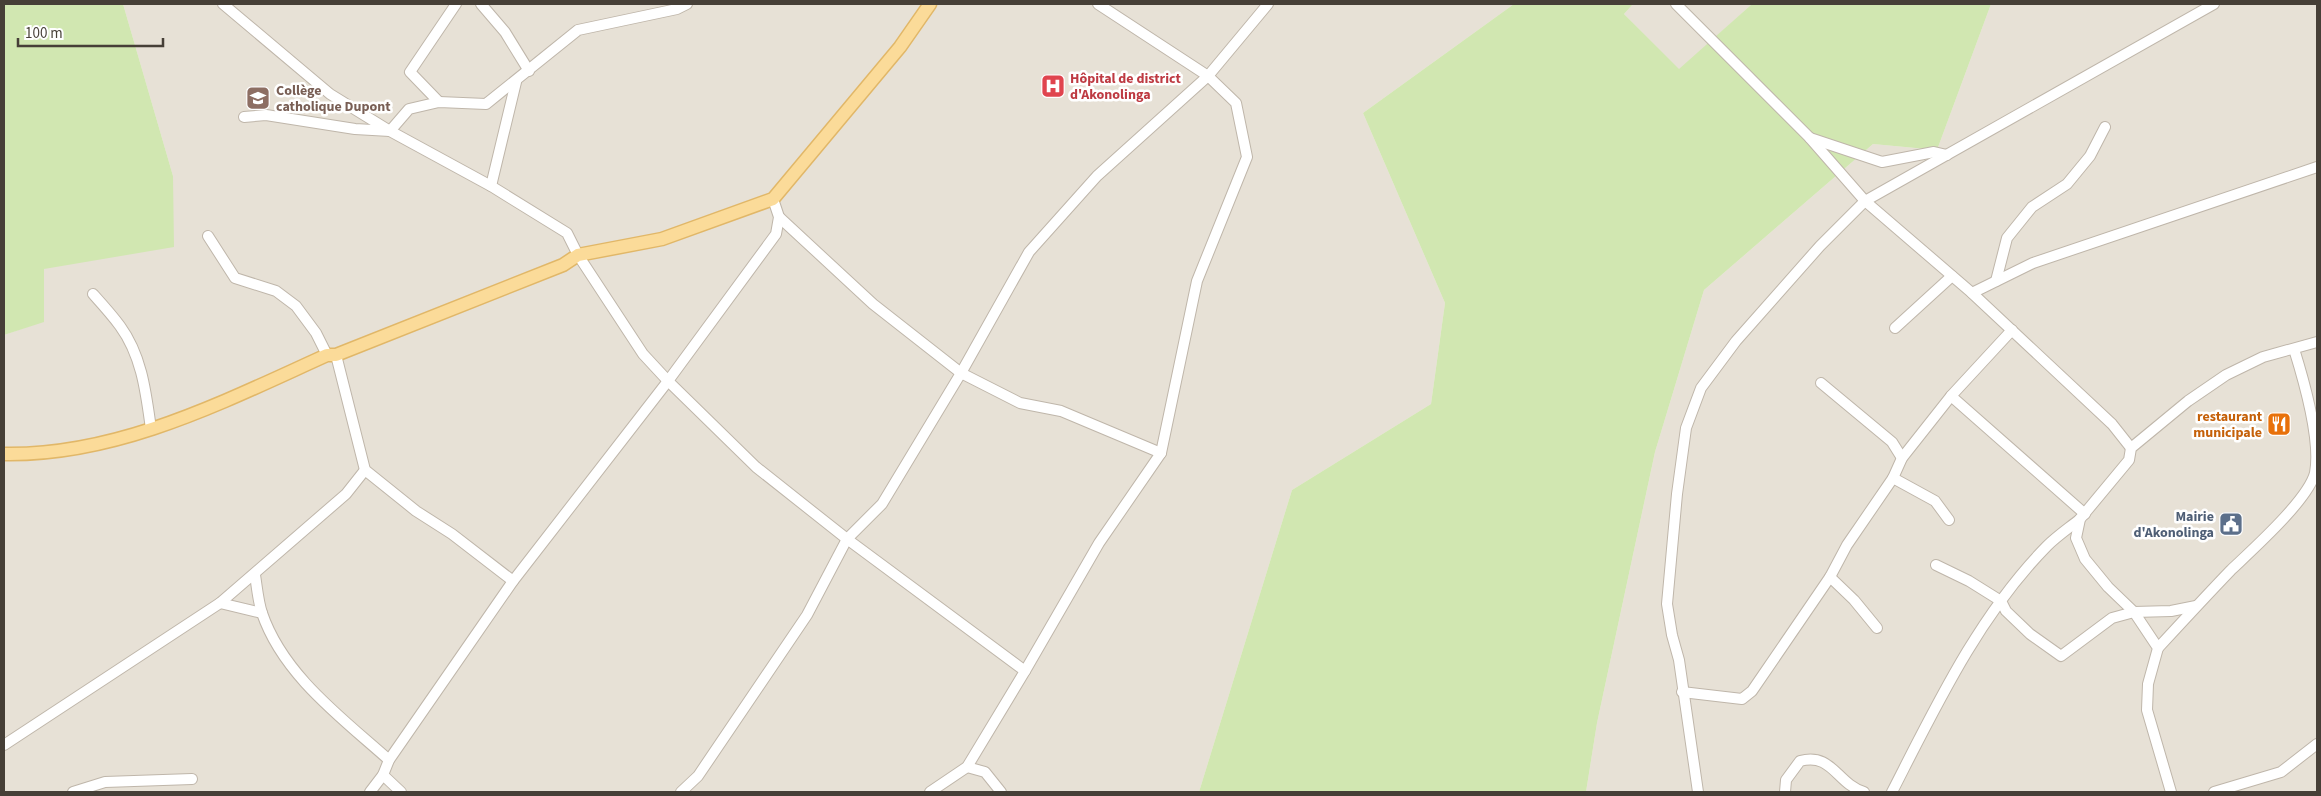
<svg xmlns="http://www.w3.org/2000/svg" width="2321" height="796" viewBox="0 0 2321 796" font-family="'Source Sans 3',sans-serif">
  <rect width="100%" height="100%" fill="#f3efe8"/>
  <!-- residential -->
  <g fill="#e7e1d6">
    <path d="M123 4H1514L1363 113 1445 303 1431 404 1292 490 1199 792H4V335L44 321V269L173 176Z"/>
    <path d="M1633 4H1752L1679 70 1624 14Z"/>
    <path d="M1991 4H2317V792H1586L1597 723 1655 452 1704 290 1873 144 1937 150Z"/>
  </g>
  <!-- green -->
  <g fill="#d1e7b1">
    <path d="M4 4H123L173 176 174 247 44 269V322L4 335Z"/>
    <path d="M1514 4H1633L1624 14 1679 69 1752 4H1991L1937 150 1873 144 1704 290 1655 452 1597 723 1586 792H1199L1292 490 1431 404 1445 303 1363 113Z"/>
  </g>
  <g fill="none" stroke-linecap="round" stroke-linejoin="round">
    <!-- minor casing -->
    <g stroke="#bfb6aa" stroke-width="12">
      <g id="minor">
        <path d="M223 4 330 94 390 131 491 186 567 233 578 255 643 354 668 381 756 467 847 539 1025 671 1099 543 1161 453 1197 281 1247 157 1236 103 1208 76 1098 4"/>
        <path d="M481 4 505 32 529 71"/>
        <path d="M1676 4 1809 137 1865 201 1972 293 2112 424 2131 448"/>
        <path d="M439 102 410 72 456 4"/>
        <path d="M244 117 266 115 355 129 390 131 409 109 439 102 486 104 578 30 677 9 687 4"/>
        <path d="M1810 138 1882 162 1934 152 1947 155"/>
        <path d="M491 186 516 82"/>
        <path d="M779 217 873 304 961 373 1020 403 1061 411 1161 453"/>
        <path d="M208 236 235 278 276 291 296 306 316 333 327 355"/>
        <path d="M1996 281 2007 238 2032 207 2067 184 2090 156 2105 127"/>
        <path d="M1972 293 2033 263 2317 167"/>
        <path d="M93 294C102 304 112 315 120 326 142 356 146 393 151 429"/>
        <path d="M1895 328 1952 276"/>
        <path d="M336 355 365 470 416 511 452 534 513 581"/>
        <path d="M1821 383 1892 442 1902 458"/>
        <path d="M1951 396 2085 514"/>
        <path d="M1893 478 1935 501 1949 520"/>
        <path d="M1936 565 1969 581 2001 601 2006 611 2030 634 2061 656 2112 618 2134 612 2171 611 2196 606"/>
        <path d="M255 575C257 587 258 601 262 613 283 675 342 718 389 760"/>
        <path d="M1830 577 1854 600 1877 628"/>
        <path d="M220 603 262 613"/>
        <path d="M2158 648C2182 622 2206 596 2231 570 2253 549 2308 500 2315 473 2321 441 2304 381 2294 349"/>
        <path d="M1682 692 1742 699 1752 691 1830 577 1847 545 1893 478 1902 458 1951 396 2012 330"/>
        <path d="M4 745 220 603 346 494 365 470"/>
        <path d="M967 767 985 772 1001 792"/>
        <path d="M383 775 401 792"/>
        <path d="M73 792 105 782 192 779"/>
        <path d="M370 792 383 775 389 760 513 581 668 381 776 234 779 217 773 199"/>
        <path d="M681 792 698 776 807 615 847 539 882 504 961 373 1029 252 1097 176 1208 76 1268 4"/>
        <path d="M930 792 967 767 1025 671"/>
        <path d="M1698 792 1679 660 1672 635 1667 604 1677 494 1686 428 1701 388 1736 341 1820 246 1865 201 2214 4"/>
        <path d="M1785 792 1786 780 1800 761C1832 752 1837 784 1864 792"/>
        <path d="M1892 792C1936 706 1979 615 2047 546 2057 536 2069 528 2080 519"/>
        <path d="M2171 792 2147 710 2148 684 2158 648 2134 612 2108 587 2085 559 2076 538 2080 519 2129 460 2131 448 2188 401 2226 375 2263 357 2317 342"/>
        <path d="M2214 792 2281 772 2317 744"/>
      </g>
    </g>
    <!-- major casing -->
    <g stroke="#e1b768" stroke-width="15">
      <path id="major" d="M4 454C119 456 225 401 327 355H336L563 265 578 255 662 239 773 199 900 47 930 4"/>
    </g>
    <!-- minor -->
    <use href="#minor" stroke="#fff" stroke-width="10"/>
    <!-- major -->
    <use href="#major" stroke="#fbdb99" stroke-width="12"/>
  </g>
  <!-- icons -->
  <defs>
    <g id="hospital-square" transform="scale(1.25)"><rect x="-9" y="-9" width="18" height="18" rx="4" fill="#e0444e" stroke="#fff"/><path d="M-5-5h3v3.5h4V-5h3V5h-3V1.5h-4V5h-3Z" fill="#fff"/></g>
    <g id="school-square" transform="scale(1.25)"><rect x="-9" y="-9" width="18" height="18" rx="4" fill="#8d6e63" stroke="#fff"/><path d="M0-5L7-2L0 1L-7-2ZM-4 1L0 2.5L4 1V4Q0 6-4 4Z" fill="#fff"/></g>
    <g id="restaurant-square" transform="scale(1.25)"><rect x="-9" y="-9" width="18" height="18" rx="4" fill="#e8710a" stroke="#fff"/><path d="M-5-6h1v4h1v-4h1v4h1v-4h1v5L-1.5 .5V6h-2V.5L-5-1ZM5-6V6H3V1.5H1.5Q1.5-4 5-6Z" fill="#fff"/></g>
    <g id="civic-square" transform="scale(1.25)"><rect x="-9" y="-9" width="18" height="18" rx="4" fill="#5c6f8a" stroke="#fff"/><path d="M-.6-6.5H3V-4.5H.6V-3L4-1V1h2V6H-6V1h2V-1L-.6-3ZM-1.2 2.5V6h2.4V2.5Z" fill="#fff"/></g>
  </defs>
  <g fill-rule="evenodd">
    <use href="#hospital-square" x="1053" y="86"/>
    <use href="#school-square" x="258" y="98"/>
    <use href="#restaurant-square" x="2279" y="424"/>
    <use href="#civic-square" x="2231" y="524"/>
  </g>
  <g text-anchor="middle" stroke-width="5" stroke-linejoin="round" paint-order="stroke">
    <!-- health labels -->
    <g font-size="14" font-weight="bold" fill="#be3a42" stroke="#fff" text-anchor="start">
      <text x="1070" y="83">Hôpital de district<tspan x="1070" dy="16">d'Akonolinga</tspan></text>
    </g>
    <!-- education labels -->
    <g font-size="14" font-weight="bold" fill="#785e54" stroke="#fff" text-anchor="start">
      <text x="276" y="95">Collège<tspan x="276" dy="16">catholique Dupont</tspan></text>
    </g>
    <!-- food labels -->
    <g font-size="14" font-weight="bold" fill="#c56008" stroke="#fff" text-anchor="end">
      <text x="2262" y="421">restaurant<tspan x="2262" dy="16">municipale</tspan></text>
    </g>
    <!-- service labels -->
    <g font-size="14" font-weight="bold" fill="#4e5e75" stroke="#fff" text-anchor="end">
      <text x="2214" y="521">Mairie<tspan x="2214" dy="16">d'Akonolinga</tspan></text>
    </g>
  </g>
  <!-- border -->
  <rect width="2321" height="796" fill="none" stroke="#463f37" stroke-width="10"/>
  <!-- scale -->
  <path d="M18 38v8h145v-8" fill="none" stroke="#463f37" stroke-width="2.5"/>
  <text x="25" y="38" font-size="15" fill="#463f37" stroke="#ffffff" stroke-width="4" paint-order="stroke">100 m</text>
</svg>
